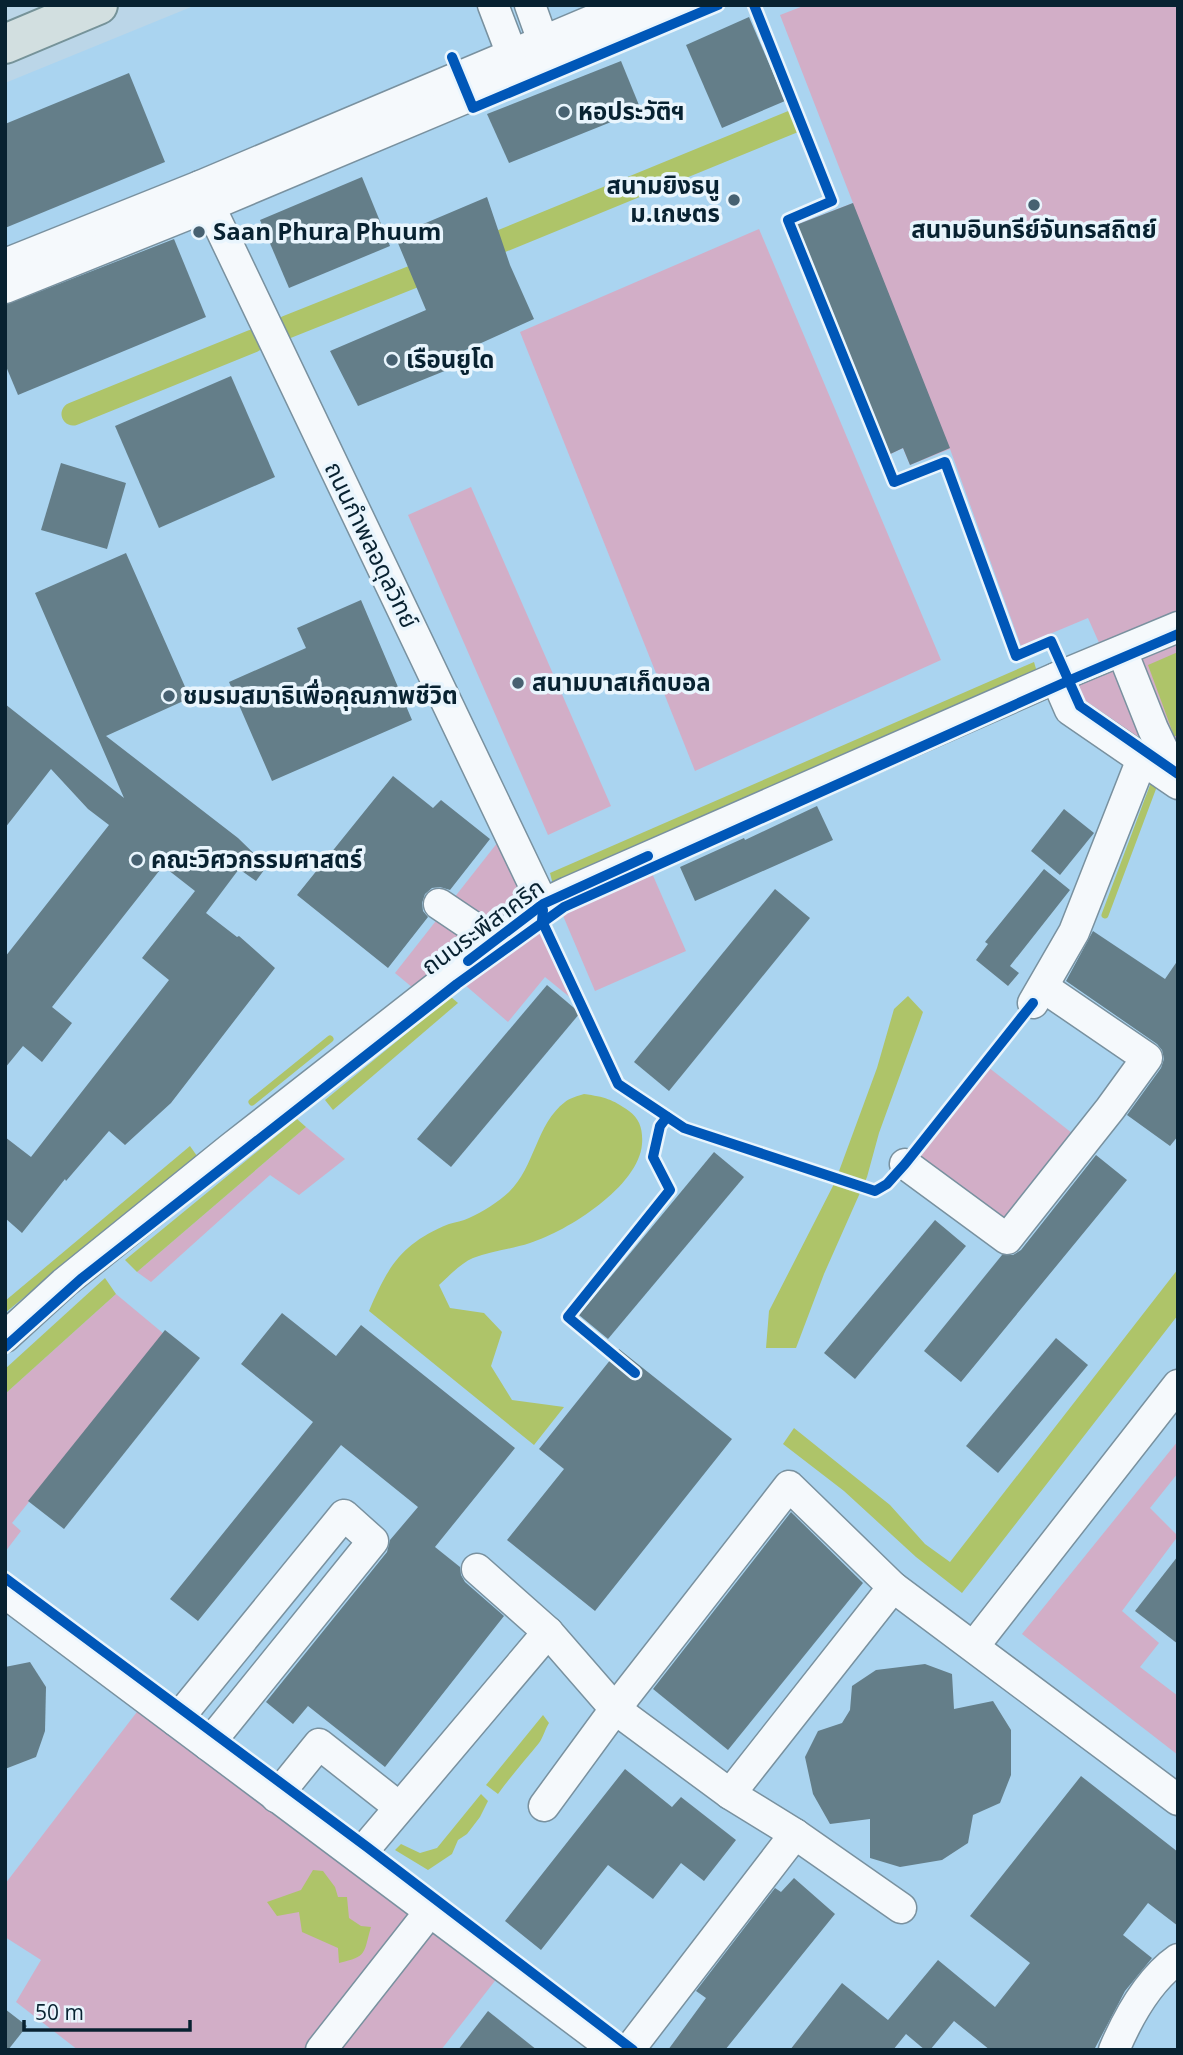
<svg xmlns="http://www.w3.org/2000/svg" width="1183" height="2055" viewBox="0 0 1183 2055" font-family="'Open Sans','Noto Sans Thai',sans-serif">
  <rect width="100%" height="100%" fill="#bbd6e8"/>
  <!-- built -->
  <path fill="#aad4f0" d="M196 5H1178V2050H5V83Z"/>
  <!-- green -->
  <g fill="#d2aec7">
    <path d="M806 5H1178V613L1100 645 1088 618 1021 646 950 449 910 465 903 448 884 457 791 227 853 203 780 15Z"/>
    <path d="M759 229 941 660 695 771 520 332Z"/>
    <path d="M471 487 611 806 548 835 408 515Z"/>
    <path d="M1178 644V757L1136 661Z"/>
    <path d="M1121 667 1145 732 1133 738 1084 703 1075 684Z"/>
    <path d="M505 833 537 896 419 993 395 973Z"/>
    <path d="M651 871 686 951 595 991 561 911Z"/>
    <path d="M541 929 572 999 545 977 508 1022 465 985Z"/>
    <path d="M988 1067 1077 1137 1005 1229 916 1159Z"/>
    <path d="M306 1127 345 1159 299 1195 270 1175 151 1282 137 1272Z"/>
    <path d="M116 1294 164 1334 12 1523 21 1531 5 1552V1394Z"/>
    <path d="M1178 1441V1473L1150 1508 1178 1536 1122 1611 1159 1643 1140 1667 1178 1696V1755L1022 1634Z"/>
    <path d="M143 1704 418 1912 315 2050H78L16 2002 41 1960 5 1937V1884Z"/>
    <path d="M431 1910 505 1968 441 2050H321Z"/>
  </g>
  <!-- water -->
  <g fill="#aec469">
    <path d="M1178 652V736H1174L1148 665Z"/>
    <path d="M1034 662 1037 672 553 885 550 873Z"/>
    <path d="M908 996 923 1012 879 1133 867 1177 824 1274 796 1348H766L769 1311 835 1182 877 1068 894 1009Z"/>
    <path d="M451 997 458 1003 333 1110 325 1100Z"/>
    <path d="M584 1094C605 1097 612 1099 629 1111 640 1119 643 1130 642 1144 639 1186 568 1231 530 1243 512 1249 491 1251 473 1258 461 1263 449 1276 439 1285L450 1308 484 1313 502 1332 491 1366 512 1400 564 1407 534 1445 369 1311C388 1266 402 1243 449 1224 455 1222 463 1221 469 1218 483 1212 498 1202 509 1192 535 1167 536 1124 565 1102 570 1098 578 1096 584 1094Z"/>
    <path d="M297 1119 306 1127 137 1272 125 1260Z"/>
    <path d="M190 1146 197 1156 5 1313V1301Z"/>
    <path d="M1178 1269V1315L962 1593 916 1557 844 1491 783 1444 794 1428 890 1505 925 1544 950 1562Z"/>
    <path d="M105 1278 116 1294 5 1394V1369Z"/>
    <path d="M543 1715 549 1723C545 1729 543 1738 539 1743 526 1759 511 1776 498 1794L486 1785Z"/>
    <path d="M481 1794 488 1801 480 1817 467 1834 458 1840 452 1854 428 1870 395 1850 401 1844 420 1853 437 1848Z"/>
    <path d="M313 1870 323 1871 335 1887 338 1897H347L349 1918 361 1926 371 1927C363 1954 368 1956 339 1963L338 1948 302 1932 299 1912 277 1916 267 1902 301 1890Z"/>
  </g>
  <g fill="none" stroke-linecap="round" stroke-linejoin="round">
    <!-- stream -->
    <g stroke="#aec469" stroke-width="7">
      <path d="M1105 915 1153 787"/>
      <path d="M252 1102 330 1039"/>
    </g>
    <!-- canal -->
    <g stroke="#aec469" stroke-width="23">
      <path d="M475 252 792 122"/>
      <path d="M287 327 440 266"/>
      <path d="M73 414 253 341"/>
    </g>
  </g>
  <!-- building -->
  <g fill="#647e89">
    <path d="M749 17 785 101 722 128 686 45Z"/>
    <path d="M621 61 641 110 509 163 487 114Z"/>
    <path d="M129 73 165 162 5 228V124Z"/>
    <path d="M362 177 390 246 289 288 260 220Z"/>
    <path d="M487 197 510 265 534 319 448 358 452 368 358 406 330 351 426 310 395 236Z"/>
    <path d="M853 203 950 448 910 465 903 448 884 457 791 227Z"/>
    <path d="M174 239 206 317 18 395 5 364V305Z"/>
    <path d="M231 376 275 477 159 528 115 426Z"/>
    <path d="M61 463 126 483 107 549 41 530Z"/>
    <path d="M126 553 190 698 106 736 238 838 267 866 256 881 239 869 206 913 237 937 239 936 275 968 171 1103 125 1145 109 1131 66 1181 65 1179 22 1233 5 1218V1137L31 1157 169 980 142 958 195 891 163 866 52 1007 72 1023 42 1062 23 1046 5 1068V957L109 825 88 809 51 769 5 828V704L124 798 35 593Z"/>
    <path d="M361 600 412 720 272 781 229 682 306 648 297 628Z"/>
    <path d="M393 776 433 808 441 800 490 839 450 890 440 887 432 888 425 894 422 903 423 911 428 917 388 968 297 895Z"/>
    <path d="M817 806 833 840 695 901 680 867 744 838 745 840Z"/>
    <path d="M1064 809 1094 833 1060 875 1031 851Z"/>
    <path d="M1044 869 1070 890 1010 966 1019 973 1008 986 976 960 988 944 985 942Z"/>
    <path d="M775 889 810 918 669 1091 634 1062Z"/>
    <path d="M1093 931 1165 979 1178 960V1136L1170 1146 1127 1115 1161 1068 1164 1059 1162 1050 1157 1044 1066 981Z"/>
    <path d="M547 985 580 1013 451 1167 417 1139Z"/>
    <path d="M714 1152 744 1177 608 1339 579 1315Z"/>
    <path d="M1096 1155 1127 1180 961 1382 924 1351 1002 1255H1013L1021 1250Z"/>
    <path d="M935 1220 966 1246 855 1379 824 1353Z"/>
    <path d="M282 1313 336 1356 361 1325 515 1448 435 1547 460 1567 461 1575 465 1582 504 1616 385 1767 308 1706 293 1724 266 1702 387 1552 390 1540 418 1507 341 1445 198 1621 170 1599 313 1422 241 1364Z"/>
    <path d="M165 1330 200 1358 64 1529 28 1501Z"/>
    <path d="M1056 1338 1088 1365 998 1473 966 1446Z"/>
    <path d="M619 1349 732 1439 595 1611 507 1540 564 1469 539 1449Z"/>
    <path d="M791 1512 863 1583 728 1750 653 1689Z"/>
    <path d="M1178 1556V1644L1135 1611Z"/>
    <path d="M30 1662 46 1687 45 1731 36 1757 5 1769V1667Z"/>
    <path d="M925 1664 952 1674 954 1709 993 1701 1011 1730V1775L1000 1803 973 1815 968 1843 942 1860 900 1867 870 1858V1819L830 1824 813 1794 805 1757 818 1731 842 1723 850 1710 852 1686 876 1670Z"/>
    <path d="M625 1769 672 1807 681 1797 736 1840 704 1881 681 1863 653 1899 608 1865 541 1950 505 1921Z"/>
    <path d="M1081 1776 1178 1852V1926L1148 1903 1123 1935 1152 1958 1125 1991 1094 2050H990L954 2021 930 2050H925L906 2034 893 2050H790L842 1983 888 2020 938 1960 995 2007 1030 1963 970 1916Z"/>
    <path d="M794 1878 835 1914 725 2050H668L706 1998 696 1991 775 1888 781 1892Z"/>
    <path d="M5 2009 27 2026 8 2050H5Z"/>
    <path d="M488 2011 537 2050H458Z"/>
  </g>
  <g fill="none" stroke-linecap="round" stroke-linejoin="round">
    <!-- minor casing -->
    <g stroke="#79919f" stroke-width="33">
      <g id="minor">
        <path d="M493 5 519 73"/>
        <path d="M530 5 550 61"/>
        <path d="M200 186 543 904"/>
        <path d="M5 264 200 186 629 5"/>
        <path d="M5 288 209 206 687 5"/>
        <path d="M1122 651 1153 729 1178 781"/>
        <path d="M1056 678 1070 710 1178 784"/>
        <path d="M439 904 494 941"/>
        <path d="M1033 1003 1074 932 1142 759"/>
        <path d="M905 1164 1007 1239 1110 1109 1147 1058 1043 987"/>
        <path d="M5 1337 64 1283 231 1148 543 904 568 892 1065 674 1178 627"/>
        <path d="M477 1569 548 1632 615 1709 730 1794 795 1834 901 1908"/>
        <path d="M5 1593 615 2050"/>
        <path d="M974 1646 1178 1385"/>
        <path d="M176 1721 344 1515 373 1541 208 1745"/>
        <path d="M730 1794 893 1587"/>
        <path d="M276 1797 319 1744 399 1807"/>
        <path d="M544 1806 615 1709 789 1486 893 1587 1178 1800"/>
        <path d="M358 1857 548 1632"/>
        <path d="M321 2050 431 1910"/>
        <path d="M629 2050 795 1834"/>
        <path d="M1114 2050C1128 2017 1148 1980 1178 1959"/>
      </g>
    </g>
    <!-- major casing -->
    <g stroke="#769399" stroke-width="42">
      <path id="major" d="M5 44 98 5"/>
    </g>
    <!-- minor -->
    <use href="#minor" stroke="#f5f9fc" stroke-width="30"/>
    <!-- major -->
    <use href="#major" stroke="#d2dfe0" stroke-width="38"/>
    <!-- cycleway casing -->
    <g stroke="#e9f5fd" stroke-width="15">
      <g id="cycleway">
        <path d="M754 5 832 201 788 220 894 482 945 462 1016 656 1051 641 1080 706 1178 774"/>
        <path d="M452 57 473 108 718 5"/>
        <path d="M543 910 542 921 618 1084 684 1128 875 1191 887 1184 905 1164 1033 1003"/>
        <path d="M468 961 543 904 648 856"/>
        <path d="M5 1347 81 1279 457 984 564 907 1068 681 1178 634"/>
        <path d="M635 1373 568 1317 670 1190 653 1157 660 1126 667 1117"/>
        <path d="M5 1578 367 1847 633 2050"/>
      </g>
    </g>
    <!-- cycleway -->
    <use href="#cycleway" stroke="#0057b8" stroke-width="10"/>
  </g>
  <!-- markers -->
  <g fill="#476171" stroke="#e9f5fd" stroke-width="2.5">
    <circle cx="564" cy="112" r="7"/>
    <circle cx="734" cy="200" r="7"/>
    <circle cx="1034" cy="205" r="7"/>
    <circle cx="199" cy="232" r="7"/>
    <circle cx="392" cy="360" r="7"/>
    <circle cx="518" cy="683" r="7"/>
    <circle cx="169" cy="696" r="7"/>
    <circle cx="137" cy="860" r="7"/>
  </g>
  <g text-anchor="middle" stroke-width="7" stroke-linejoin="round" paint-order="stroke">
    <!-- poi labels -->
    <g font-size="24" font-weight="bold" fill="#082231" stroke="#e9f5fd" text-anchor="start">
      <text x="578" y="120">หอประวัติฯ</text>
      <text x="720" y="194" text-anchor="end">สนามยิงธนู<tspan x="720" dy="28">ม.เกษตร</tspan></text>
      <text x="1034" y="238" text-anchor="middle">สนามอินทรีย์จันทรสถิตย์</text>
      <text x="213" y="240">Saan Phura Phuum</text>
      <text x="406" y="368">เรือนยูโด</text>
      <text x="532" y="691">สนามบาสเก็ตบอล</text>
      <text x="183" y="704">ชมรมสมาธิเพื่อคุณภาพชีวิต</text>
      <text x="151" y="868">คณะวิศวกรรมศาสตร์</text>
    </g>
    <!-- street labels -->
    <g font-size="24" fill="#082231" stroke="#e9f5fd">
      <text transform="translate(371 545) rotate(64)" y="8">ถนนกำพลอดุลวิทย์</text>
      <text transform="translate(483 927) rotate(-36)" y="8">ถนนระพีสาคริก</text>
    </g>
  </g>
  <!-- border -->
  <rect width="1183" height="2055" fill="none" stroke="#082231" stroke-width="14"/>
  <!-- scale -->
  <path d="M24 2020v10h166v-10" fill="none" stroke="#082231" stroke-width="3.5"/>
  <text x="35" y="2020" font-size="21" fill="#082231" stroke="#e9f5fd" stroke-width="5" paint-order="stroke">50 m</text>
</svg>
